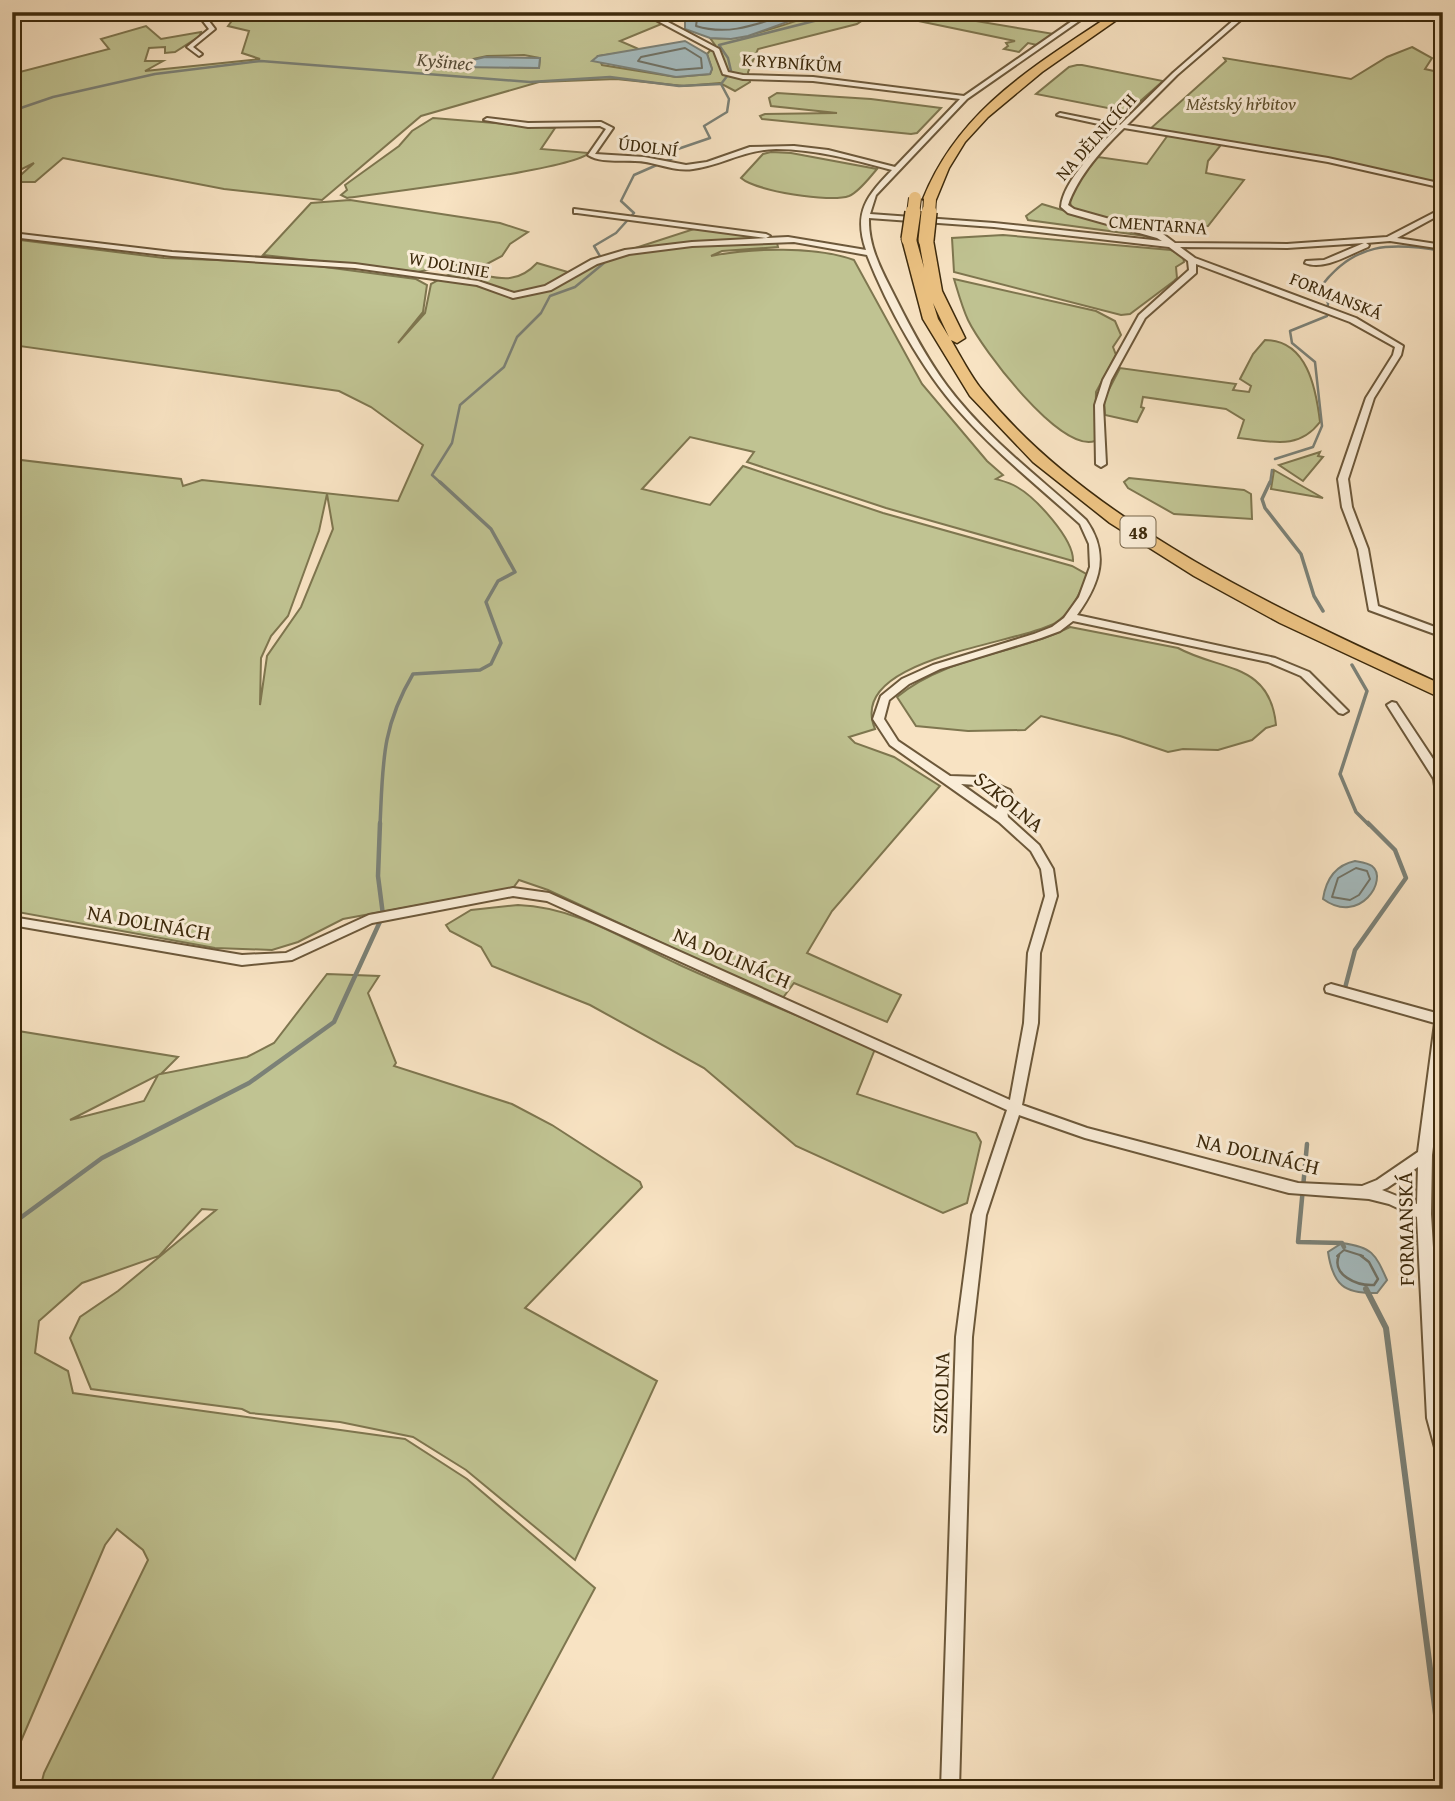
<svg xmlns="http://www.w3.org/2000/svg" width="1455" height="1801" viewBox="0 0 1455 1801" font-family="'Gentium Book Plus',serif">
  <rect width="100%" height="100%" fill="#f8e3c3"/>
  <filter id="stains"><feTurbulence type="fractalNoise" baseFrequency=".00286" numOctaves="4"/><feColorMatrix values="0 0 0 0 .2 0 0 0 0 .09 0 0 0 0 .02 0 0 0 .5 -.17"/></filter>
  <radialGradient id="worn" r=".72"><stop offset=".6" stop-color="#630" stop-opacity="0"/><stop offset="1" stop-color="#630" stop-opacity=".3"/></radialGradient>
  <!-- green -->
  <g fill="#c0c392" stroke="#7e764f" stroke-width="2" fill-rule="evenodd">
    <path d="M203 12H697L685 20H671L620 41 641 50 598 56 602 65 676 77 710 74 712 69 707 54 715 45 710 38C766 43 817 0 873 13L857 24 758 49 748 72 750 82 735 91 720 83 684 86 616 79 539 82 421 116 322 200 224 189 63 158 35 182H19L12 188V183L34 163 12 174V74L109 49 101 39 146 26 161 39 201 32 200 36 175 52 165 53V47L149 48 145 61H163L145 71 260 59 242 53 249 31 228 26 236 15ZM524 55 540 58 539 68 461 66 468 61H464L487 56Z"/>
    <path d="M875 12H922L1054 34 1037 45 1028 43 1019 52 1004 49 1008 46 1006 43 1015 41Z"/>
    <path d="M1412 47 1432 58 1425 69 1443 73V185L1317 156 1150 129 1226 61 1224 58 1351 79 1387 57Z"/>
    <path d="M1077 65H1082L1163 81 1128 112 1036 94 1069 67Z"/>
    <path d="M777 93 871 99 941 108 917 133 911 134 762 119 760 116 765 114 837 113 771 106 769 98Z"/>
    <path d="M433 118 555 128 541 149 589 153C572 170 384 193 347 198L341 195 347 190 345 185 399 146 412 131Z"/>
    <path d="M1168 135 1221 145 1208 161 1206 173 1244 180 1208 226 1175 227 1157 232 1073 209C1061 193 1087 169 1098 157L1147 164Z"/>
    <path d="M771 152 791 153 877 169C870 177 859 192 849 196 830 203 756 191 741 178L763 154Z"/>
    <path d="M350 200 500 223 528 232 510 244 502 256 485 265H448L418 272 263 255 311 203Z"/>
    <path d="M1042 204 1153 237 1028 220 1026 216Z"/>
    <path d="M697 228 776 239 778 247 722 251 711 256C752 248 815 246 854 260L922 384 987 461 1003 475 996 479C1003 481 1011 483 1017 487 1036 498 1074 539 1073 561L886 508 747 462 754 452 690 437 642 489 710 505 743 466 883 513 1072 566 1088 575C1079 593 1073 612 1055 623 1016 645 845 658 875 729L849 737 855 743 894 757 940 786 832 911 807 953 901 995 887 1022 794 983 782 999 548 890 519 880 513 888 343 919 298 942 272 950 215 948 12 911V459L181 479 183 486 202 480 398 501 423 445 371 407 339 391 12 345V239L164 258 294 263 416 279 427 285 423 312 398 343 425 313 431 284C437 281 444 276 451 274 484 267 508 294 537 263L571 273 623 252ZM327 494 333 529 301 607 267 656 260 705 261 658 271 636 288 616 319 531Z"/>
    <path d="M1003 235 1171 250 1183 256 1184 262 1176 267 1177 278 1174 281 1130 314 1121 315 954 272 952 238Z"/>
    <path d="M954 279 1096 311 1115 321 1121 335 1113 347 1116 355 1096 392 1095 441C1060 453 982 349 968 320 962 307 958 292 954 279Z"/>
    <path d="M1265 340C1307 340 1316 388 1320 422 1298 451 1271 441 1238 438L1244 420 1226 409 1143 397 1141 407 1144 408 1137 422 1105 415 1104 399 1120 368 1236 384 1233 390 1249 392 1251 386 1240 379 1253 354Z"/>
    <path d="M1320 452 1318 456 1323 457 1303 481 1279 465Z"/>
    <path d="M1274 470 1323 498 1271 489Z"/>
    <path d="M1129 478 1244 490 1251 494 1252 519 1174 514 1128 488 1124 482Z"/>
    <path d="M1070 627 1178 648C1220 671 1270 662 1276 725L1266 728 1252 740 1218 750 1183 749 1168 752 1120 736 1041 716 1025 730 968 731 916 726 897 697C947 656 1013 655 1070 627Z"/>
    <path d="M518 905C578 907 628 942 682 966 746 995 811 1021 875 1049L857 1094 976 1133 981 1142 967 1203 943 1213 796 1146 704 1068 590 1005 492 966 481 947 450 931 446 925 471 910Z"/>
    <path d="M327 974 379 976 368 993 396 1063 394 1066 512 1104 552 1125 640 1182 642 1187 525 1308 657 1381 575 1560 466 1470 413 1437 340 1422 250 1413 242 1409 91 1389 70 1338 80 1317 118 1291 216 1210 202 1209 159 1256 82 1283 39 1321 35 1353 68 1371 73 1393 405 1439 467 1479 595 1588 487 1789H40L44 1773 148 1560 143 1550 117 1529 105 1545 12 1762V1030L178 1057 161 1074 247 1057 274 1043ZM158 1075 144 1101 70 1120Z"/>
  </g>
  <!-- water -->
  <g fill="#a4bbbf" stroke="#7b8177" stroke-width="2">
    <path d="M697 12H815L748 36 731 39 710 38 685 29V20Z"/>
    <path d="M685 41 707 54 712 69 710 74 676 77 592 61 598 56Z"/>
    <path d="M485 57 540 58 539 68 461 67 468 61Z"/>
    <path d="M1355 861C1360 862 1368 863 1372 866 1389 879 1360 926 1323 899 1326 879 1336 865 1355 861Z"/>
    <path d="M1342 1243C1372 1247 1375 1253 1387 1280L1377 1293C1344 1294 1333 1285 1328 1252Z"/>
  </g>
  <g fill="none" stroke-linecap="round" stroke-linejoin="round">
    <!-- shore-far1 -->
    <g stroke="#707266" stroke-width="2">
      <path d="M698 12 696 26C732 37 761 22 795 12"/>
      <path d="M685 48 701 58 702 68 676 70 638 61 641 57Z"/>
      <path d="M1356 868 1367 871 1370 879 1359 895 1350 900 1332 897 1338 878Z"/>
      <path d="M1337 1256 1344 1250 1363 1256"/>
    </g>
    <!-- shore -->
    <path stroke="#707266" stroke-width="2.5" d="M1339 1255C1331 1275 1357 1286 1374 1285L1378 1279 1369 1262 1360 1255"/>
    <!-- stream-far3 -->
    <g stroke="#7b8177" stroke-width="2.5">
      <path d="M12 111 53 97 155 74 261 61 530 82 610 77 679 86 721 84 731 71 728 58 719 45 826 18 830 12"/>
      <path d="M1275 459 1313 447 1322 426 1315 362 1292 343 1290 331 1327 316 1328 303 1320 288C1353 242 1391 242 1443 251"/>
      <path d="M442 484 432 475 452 443 460 405 504 367 517 337 541 313 550 296 575 287 604 263 594 246 616 233 634 213 621 201 634 175 675 157 672 151 710 138 704 126 727 112 729 99 721 84"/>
      <path d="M1270 484 1272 470"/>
    </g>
    <!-- stream-far2 -->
    <g stroke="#7b8177" stroke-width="3.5">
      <path d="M1270 482 1262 499 1265 508 1301 554 1314 596 1323 611"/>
      <path d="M1352 665 1367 691 1340 774 1356 812 1369 825"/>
      <path d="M380 825C383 765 381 728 413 674L480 670 491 664 501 643 486 602 498 581 515 572 491 529 440 482"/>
    </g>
    <!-- stream-far1 -->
    <g stroke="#7b8177" stroke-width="4.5">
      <path d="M1345 988 1355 950 1406 878 1395 850 1368 823"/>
      <path d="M1307 1144 1298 1242 1342 1243 1344 1247"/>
      <path d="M12 1224 102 1158 249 1083 334 1022 383 915 378 876 380 823"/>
    </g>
    <!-- stream -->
    <path stroke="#7b8177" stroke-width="6" d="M1366 1289 1386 1328 1443 1769"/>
    <!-- street casing -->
    <g stroke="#6c583a" stroke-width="4">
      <g id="street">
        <path d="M196 12H202L215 29 193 47 202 54 199 56 187 47 209 29Z"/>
        <path d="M641 12H649L719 49 728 72 743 75 813 77 964 96 1085 12H1092L967 99 876 195 870 214 994 223 1162 241 1157 238 1068 213 1061 207C1063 181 1099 146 1117 128L1057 115 1060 113 1120 125 1173 73 1243 12H1250L1177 75 1127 125 1328 158 1443 184V188L1328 162 1124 128C1102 149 1078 176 1068 205L1074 209 1163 234 1175 243 1287 244 1387 237 1443 208V213L1397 238 1443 245V249L1390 241 1366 243 1369 245 1368 247C1350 254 1324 271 1305 263L1306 261 1324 260 1364 243 1287 248 1180 247 1195 258 1356 318 1403 346 1401 355 1374 398 1348 479 1352 507 1368 549 1378 606 1443 630V637L1369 610 1358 549 1342 507 1338 479 1366 398 1393 355 1395 347 1350 322 1196 264V273L1145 318 1111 380 1103 405 1106 464 1101 467 1096 464 1095 405 1103 380 1139 315 1189 270 1188 261 1169 247 994 227 869 218C868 248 883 273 896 299 911 329 927 359 947 386 986 438 1039 477 1086 520 1110 554 1100 583 1077 615L1275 658 1309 672 1348 711 1343 714 1339 713 1301 676 1268 662 1073 621 1060 631 1041 638 940 669 909 684 889 700 884 719 898 741 950 776 979 777 1010 790 1014 799 1007 811 1008 817 1039 845 1053 869 1057 896 1040 953 1038 1023 1022 1105 1087 1128 1298 1183 1362 1186 1377 1180 1418 1152 1435 1023 1326 992 1325 989 1326 986 1331 984 1436 1013 1438 1005 1443 1003V1065L1432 1155 1431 1214 1443 1414V1457L1437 1455 1427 1418 1417 1217 1389 1204 1369 1199 1289 1193 1085 1138 1019 1115 986 1215 972 1337 959 1789H941L956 1337 972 1215 1007 1110 547 901 513 896 372 923 292 960 242 965 12 925V917L242 955 286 953 369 915 513 888 549 893 1010 1100 1024 1023 1028 953 1045 896 1041 869 1031 851 999 822 890 745 873 719 881 696 902 679 933 665 1034 634 1052 627 1064 618 1079 597 1090 567 1089 544 1080 524C1039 487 995 452 959 411 922 370 887 306 867 255L794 242 692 246 629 254 597 264 551 290 513 298 477 285 355 268 172 256 12 237V233L172 252 355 264 478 281 514 293 545 286 591 260 625 250 692 242 788 237 866 250C853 212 867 196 892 170 854 160 816 149 776 149 742 150 723 165 693 169 673 172 654 161 635 161 619 160 601 163 588 155L606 129 600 126 528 127 484 120 487 118 528 123 601 122 613 128 595 154 644 157 686 165 707 162 750 147 794 146 828 150 895 167 960 99 813 81 743 79 723 74 714 51ZM961 784 977 785 1001 795 1002 799 996 809ZM1418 1167 1417 1204 1382 1190 1387 1188Z"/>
        <path d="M574 209 766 234 770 236 766 238 577 213H574Z"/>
        <path d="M1392 702 1396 703 1443 774V804L1437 800 1434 779 1387 705Z"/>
      </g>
    </g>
    <!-- highway casing -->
    <g stroke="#3d2a0c" stroke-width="3">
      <g id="highway">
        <path d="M1115 12H1128L1042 72 988 117 965 142 949 168 935 202H925L923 199C960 107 1037 65 1115 12Z"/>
        <path d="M909 235 916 239 924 268 919 240 926 236 933 240 942 291 965 338 957 343 951 340C961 357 970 375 982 390 1089 524 1289 615 1443 685V699L1280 623 1194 576 1110 523 1033 462 970 396 923 319 902 239ZM933 303 949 337 938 319Z"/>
      </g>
    </g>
    <!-- street -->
    <use href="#street" fill="#faedd8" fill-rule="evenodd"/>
    <!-- highway -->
    <use href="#highway" fill="#ecc282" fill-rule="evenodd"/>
    <!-- highway-bridge-far1 casing -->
    <g stroke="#3d2a0c" stroke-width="14" stroke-linecap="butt">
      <g id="highway-bridge-far1">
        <path d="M913 214 915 198"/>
        <path d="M929 214 930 199"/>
      </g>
    </g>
    <!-- highway-bridge casing -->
    <g stroke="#3d2a0c" stroke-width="18" stroke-linecap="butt">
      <g id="highway-bridge">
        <path d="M909 239 913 212"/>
        <path d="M926 240 929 212"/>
      </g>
    </g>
    <!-- highway-bridge-far1 -->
    <use href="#highway-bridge-far1" stroke="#ecc282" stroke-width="12"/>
    <!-- highway-bridge -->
    <use href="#highway-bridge" stroke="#ecc282" stroke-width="15"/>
  </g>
  <g text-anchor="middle" stroke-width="6" stroke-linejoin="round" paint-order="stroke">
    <!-- far-street labels -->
    <g font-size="18" fill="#3d2a0c" stroke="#faedd8">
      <text transform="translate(792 63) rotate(4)" y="6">K RYBNÍKŮM</text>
      <text transform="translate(1096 137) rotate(-48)" y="6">NA DĚLNICÍCH</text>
      <text transform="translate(648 147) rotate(7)" y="6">ÚDOLNÍ</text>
      <text transform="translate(1158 225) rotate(4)" y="6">CMENTARNA</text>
      <text transform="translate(449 265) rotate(10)" y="6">W DOLINIE</text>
      <text transform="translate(1336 296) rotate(22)" y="6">FORMANSKÁ</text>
    </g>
    <!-- far-park labels -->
    <g font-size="18" font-style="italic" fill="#5e502e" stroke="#faedd8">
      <text x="1241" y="110">Městský hřbitov</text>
    </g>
    <!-- far-water labels -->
    <g font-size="19" font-style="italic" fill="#574e39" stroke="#faedd8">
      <text transform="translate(445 61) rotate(5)" y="7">Kyšinec</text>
    </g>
    <!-- shield labels -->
    <rect fill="#faedd8" stroke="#766449" stroke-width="2" x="1120.5" y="516.5" width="35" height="31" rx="5"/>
    <g font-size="19" font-weight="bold" fill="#3d2a0c">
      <text x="1138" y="539">48</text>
    </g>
    <!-- street labels -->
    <g font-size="21" fill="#3d2a0c" stroke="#faedd8">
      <text transform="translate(1009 802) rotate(39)" y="7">SZKOLNA</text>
      <text transform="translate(149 923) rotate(10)" y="7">NA DOLINÁCH</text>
      <text transform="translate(732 958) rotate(23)" y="7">NA DOLINÁCH</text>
      <text transform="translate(1258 1154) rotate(13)" y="7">NA DOLINÁCH</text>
      <text transform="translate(1406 1229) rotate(-91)" y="7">FORMANSKÁ</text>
      <text transform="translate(941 1393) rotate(-88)" y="7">SZKOLNA</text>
    </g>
  </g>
  <!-- margin -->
  <rect width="1455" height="1801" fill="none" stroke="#f8e3c3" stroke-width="42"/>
  <rect x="14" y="14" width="1427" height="1773" fill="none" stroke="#3d2a0c" stroke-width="3.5"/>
  <rect x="21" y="21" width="1413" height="1759" fill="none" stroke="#3d2a0c" stroke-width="2"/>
  <rect width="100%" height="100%" filter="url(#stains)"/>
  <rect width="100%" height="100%" fill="url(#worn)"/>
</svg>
